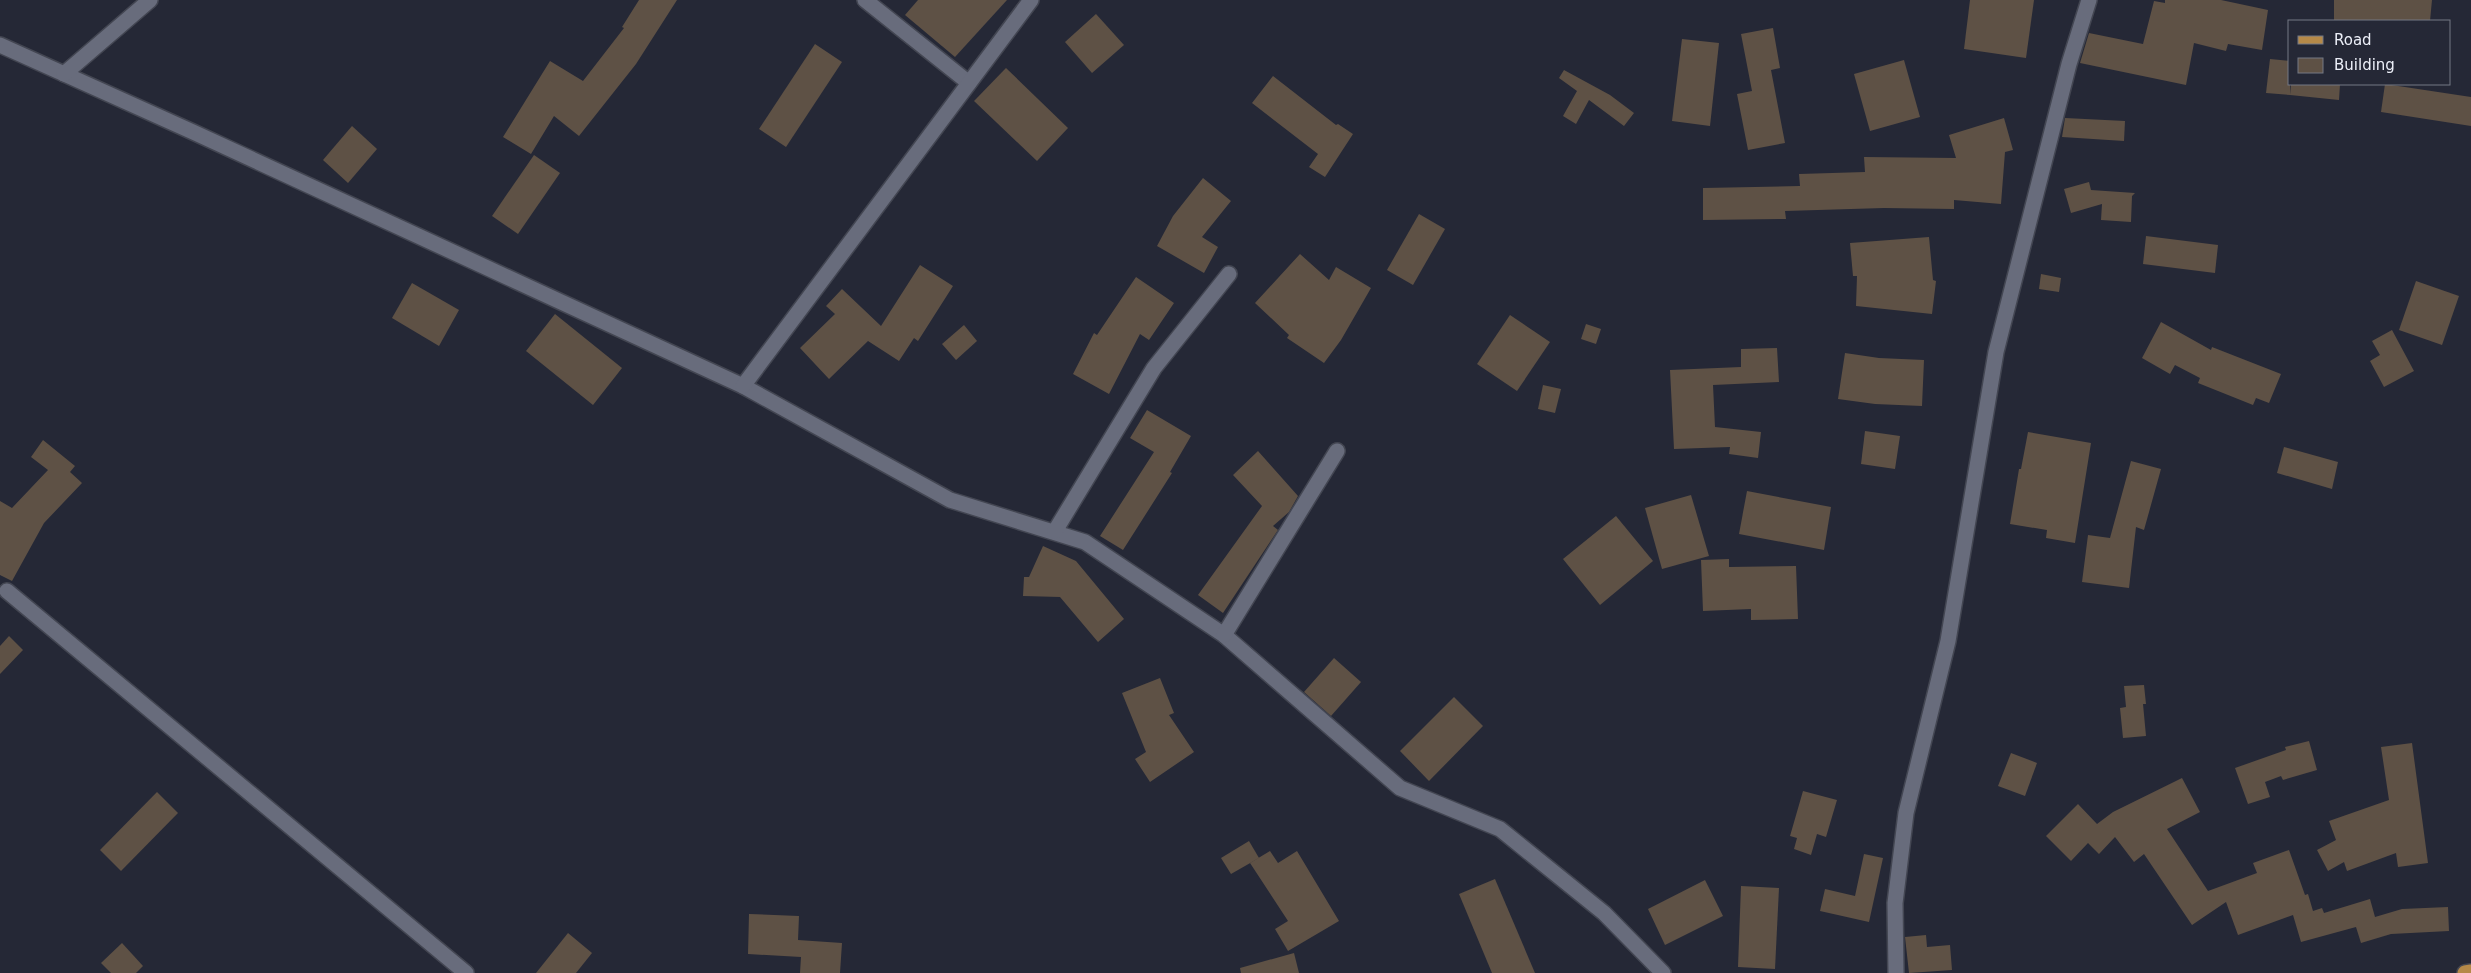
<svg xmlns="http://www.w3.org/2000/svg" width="2471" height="973" viewBox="0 0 2471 973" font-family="'DejaVu Sans',sans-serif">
  <rect width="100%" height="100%" fill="#252836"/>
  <!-- building -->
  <g fill="#5e5145">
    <path d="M639 0H677L636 64 579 136 554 116 531 154 503 137 550 61 583 81 624 28 622 27Z"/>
    <path d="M918 0H1007L955 57 905 15Z"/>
    <path d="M1970 0H2034L2026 58 1964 49Z"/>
    <path d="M2165 0H2221L2268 10 2262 50 2228 44 2226 51 2194 43 2186 85 2080 63 2089 33 2143 44 2154 1 2165 3Z"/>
    <path d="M2334 0H2432L2430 21H2334Z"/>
    <path d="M1096 14 1124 45 1092 73 1065 42Z"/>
    <path d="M1773 28 1780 68 1771 70 1785 143 1748 150 1737 94 1752 91 1741 34Z"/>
    <path d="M1682 39 1719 43 1710 126 1672 121Z"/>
    <path d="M815 44 842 62 786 147 759 129Z"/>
    <path d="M2270 59 2290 61V95L2266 93Z"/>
    <path d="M1904 60 1920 117 1870 131 1854 74Z"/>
    <path d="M1006 68 1068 128 1037 161 974 101Z"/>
    <path d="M1564 70 1610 95 1634 113 1624 126 1589 100 1576 124 1563 116 1577 91 1559 78Z"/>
    <path d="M1273 76 1336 125 1338 124 1353 134 1325 177 1309 167 1318 154 1252 103Z"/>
    <path d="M2291 84H2340L2339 100 2290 95Z"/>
    <path d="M2385 84 2471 97V126L2381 112Z"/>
    <path d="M2004 118 2013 150 2005 152 2001 204 1954 200V209L1884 208 1785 211 1786 219 1703 220V188L1800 186 1799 174 1865 172 1864 157 1956 158 1949 135Z"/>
    <path d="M2065 118 2125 121 2124 141 2062 137Z"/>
    <path d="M352 126 377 149 348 183 323 160Z"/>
    <path d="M534 155 560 173 518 234 492 216Z"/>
    <path d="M1203 178 1231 201 1202 237 1218 247 1204 273 1157 246 1173 216Z"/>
    <path d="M2089 182 2091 190 2135 193 2132 196 2131 222 2101 220 2102 204 2071 213 2064 189Z"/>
    <path d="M1419 214 1445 229 1413 285 1387 270Z"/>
    <path d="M2146 236 2218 245 2215 273 2143 264Z"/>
    <path d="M1929 237 1933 280 1936 281 1932 314 1856 306 1857 276H1853L1850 243Z"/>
    <path d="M1300 254 1329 280 1336 267 1371 288 1341 340 1324 363 1287 338 1289 335 1255 303Z"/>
    <path d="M920 265 953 286 918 341 914 338 899 361 868 341 829 379 800 348 835 314 826 306 842 289 881 326Z"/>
    <path d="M2041 274 2061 278 2059 292 2039 289Z"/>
    <path d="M1136 277 1174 303 1149 340 1140 334 1109 394 1073 374 1094 333 1097 335Z"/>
    <path d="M2416 281 2459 296 2442 345 2399 330Z"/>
    <path d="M412 283 459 310 439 346 392 318Z"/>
    <path d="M555 314 622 368 593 405 526 351Z"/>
    <path d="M1510 315 1550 342 1517 391 1477 364Z"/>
    <path d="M2161 322 2211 350 2212 347 2281 374 2269 403 2256 398 2253 405 2198 383 2200 378 2175 365 2170 374 2142 358Z"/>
    <path d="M1586 324 1601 329 1596 344 1581 339Z"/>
    <path d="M964 325 977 341 956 360 942 344Z"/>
    <path d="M2392 330 2414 371 2384 387 2370 361 2380 355 2372 341Z"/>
    <path d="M1777 348 1779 382 1713 385 1715 427 1761 432 1758 458 1729 454 1730 447 1674 449 1670 370 1741 367V349Z"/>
    <path d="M1845 353 1879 358 1924 360 1922 406 1875 404 1838 399Z"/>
    <path d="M1543 385 1561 389 1555 413 1538 409Z"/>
    <path d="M1147 410 1191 436 1170 472 1172 473 1123 550 1100 536 1154 452 1130 438Z"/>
    <path d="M1865 431 1900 436 1895 469 1861 464Z"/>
    <path d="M2028 432 2091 443 2075 543 2046 538 2047 530 2010 524 2019 469H2021Z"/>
    <path d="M43 440 75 466 70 472 82 483 44 523 12 581 0 575V501L12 508 48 470 31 457Z"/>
    <path d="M2284 447 2338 462 2332 489 2277 473Z"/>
    <path d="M1258 451 1298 496 1289 512 1273 526 1278 530 1223 613 1198 595 1262 506 1233 475Z"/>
    <path d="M2131 461 2161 469 2144 530 2136 527 2129 588 2082 582 2088 535 2110 538Z"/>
    <path d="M1747 491 1831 507 1824 550 1739 534Z"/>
    <path d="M1691 495 1709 556 1662 569 1645 508Z"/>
    <path d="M1616 516 1653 561 1600 605 1563 559Z"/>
    <path d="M1043 546 1076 561 1124 619 1098 642 1060 597 1023 596 1024 577H1029Z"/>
    <path d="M1729 559V567L1796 566 1798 619 1751 620V609L1703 611 1701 560Z"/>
    <path d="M9 636 23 650 0 674V646Z"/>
    <path d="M1334 658 1361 682 1331 716 1304 692Z"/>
    <path d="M1160 678 1174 713 1169 715 1194 752 1150 782 1135 759 1146 752 1122 693Z"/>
    <path d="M2144 685 2146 704H2143L2146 736 2123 738 2120 708 2126 707 2124 686Z"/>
    <path d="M1454 697 1483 726 1429 781 1400 751Z"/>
    <path d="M2309 741 2317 770 2283 780 2281 776 2265 782 2270 797 2248 804 2235 768 2286 750 2285 747Z"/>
    <path d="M2412 743 2428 863 2398 867 2396 853 2347 871 2344 862 2328 871 2317 850 2336 840 2329 821 2389 800 2381 747Z"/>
    <path d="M2011 753 2037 763 2025 796 1998 786Z"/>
    <path d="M2182 778 2200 812 2167 829 2208 891 2257 873 2253 863 2289 850 2305 895 2308 894 2313 911 2322 908 2324 913 2370 899 2375 917 2402 909 2448 907 2449 931 2391 934 2361 943 2356 927 2301 942 2293 915 2238 935 2226 902 2192 925 2144 854 2134 862 2115 837 2099 854 2088 843 2071 861 2046 836 2078 804 2097 824 2113 812Z"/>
    <path d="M1803 791 1837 800 1826 837 1817 834 1811 855 1794 849 1797 838 1790 836Z"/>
    <path d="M157 792 178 813 121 871 100 850Z"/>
    <path d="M1249 841 1259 858 1231 874 1221 858Z"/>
    <path d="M1270 851 1278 863 1297 851 1339 921 1288 951 1275 929 1288 921 1250 863Z"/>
    <path d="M1864 854 1883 858 1869 922 1820 911 1825 889 1855 896Z"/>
    <path d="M1495 879 1535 973H1492L1459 894Z"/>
    <path d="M1705 880 1723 916 1665 945 1648 909Z"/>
    <path d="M1741 886 1779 888 1775 969 1738 967Z"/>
    <path d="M749 914 799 916 798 940 842 943 840 973H800L801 957 748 954Z"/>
    <path d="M568 933 592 953 576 973H536Z"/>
    <path d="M1926 935 1927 947 1950 945 1952 970 1909 973 1905 937Z"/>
    <path d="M122 943 143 966 136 973H111L101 963Z"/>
    <path d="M1294 953 1299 973H1241L1240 968Z"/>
  </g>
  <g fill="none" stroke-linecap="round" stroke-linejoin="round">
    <!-- minor casing -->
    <g stroke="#434652" stroke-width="18">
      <g id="minor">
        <path d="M865 0 969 83"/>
        <path d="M0 45 193 132 743 386 950 500 1085 542 1224 635 1400 788 1500 829 1604 913 1663 973"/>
        <path d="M64 74 150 0"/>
        <path d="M743 386 1031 0"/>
        <path d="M1055 531 1154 368 1229 274"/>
        <path d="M7 591 466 973"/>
        <path d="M1224 635 1337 451"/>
        <path d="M1896 973 1895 903 1906 813 1948 641 1996 352 2069 64 2089 0"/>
      </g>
    </g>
    <!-- major casing -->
    <g stroke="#434652" stroke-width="18">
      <path id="major" d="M2465 973 2471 972"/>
    </g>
    <!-- minor -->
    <use href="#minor" stroke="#686c7c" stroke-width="15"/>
    <!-- major -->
    <use href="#major" stroke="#b58948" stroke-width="15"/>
  </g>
  <!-- legend -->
  <rect x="2288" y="20" width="162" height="65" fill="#252836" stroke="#757884"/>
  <rect x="2298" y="36" width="25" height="8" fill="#b58948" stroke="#757884"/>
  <text x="2334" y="45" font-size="15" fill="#eceff8">Road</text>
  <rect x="2298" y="58" width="25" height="15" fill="#5e5145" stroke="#757884"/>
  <text x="2334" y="70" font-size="15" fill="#eceff8">Building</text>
</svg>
